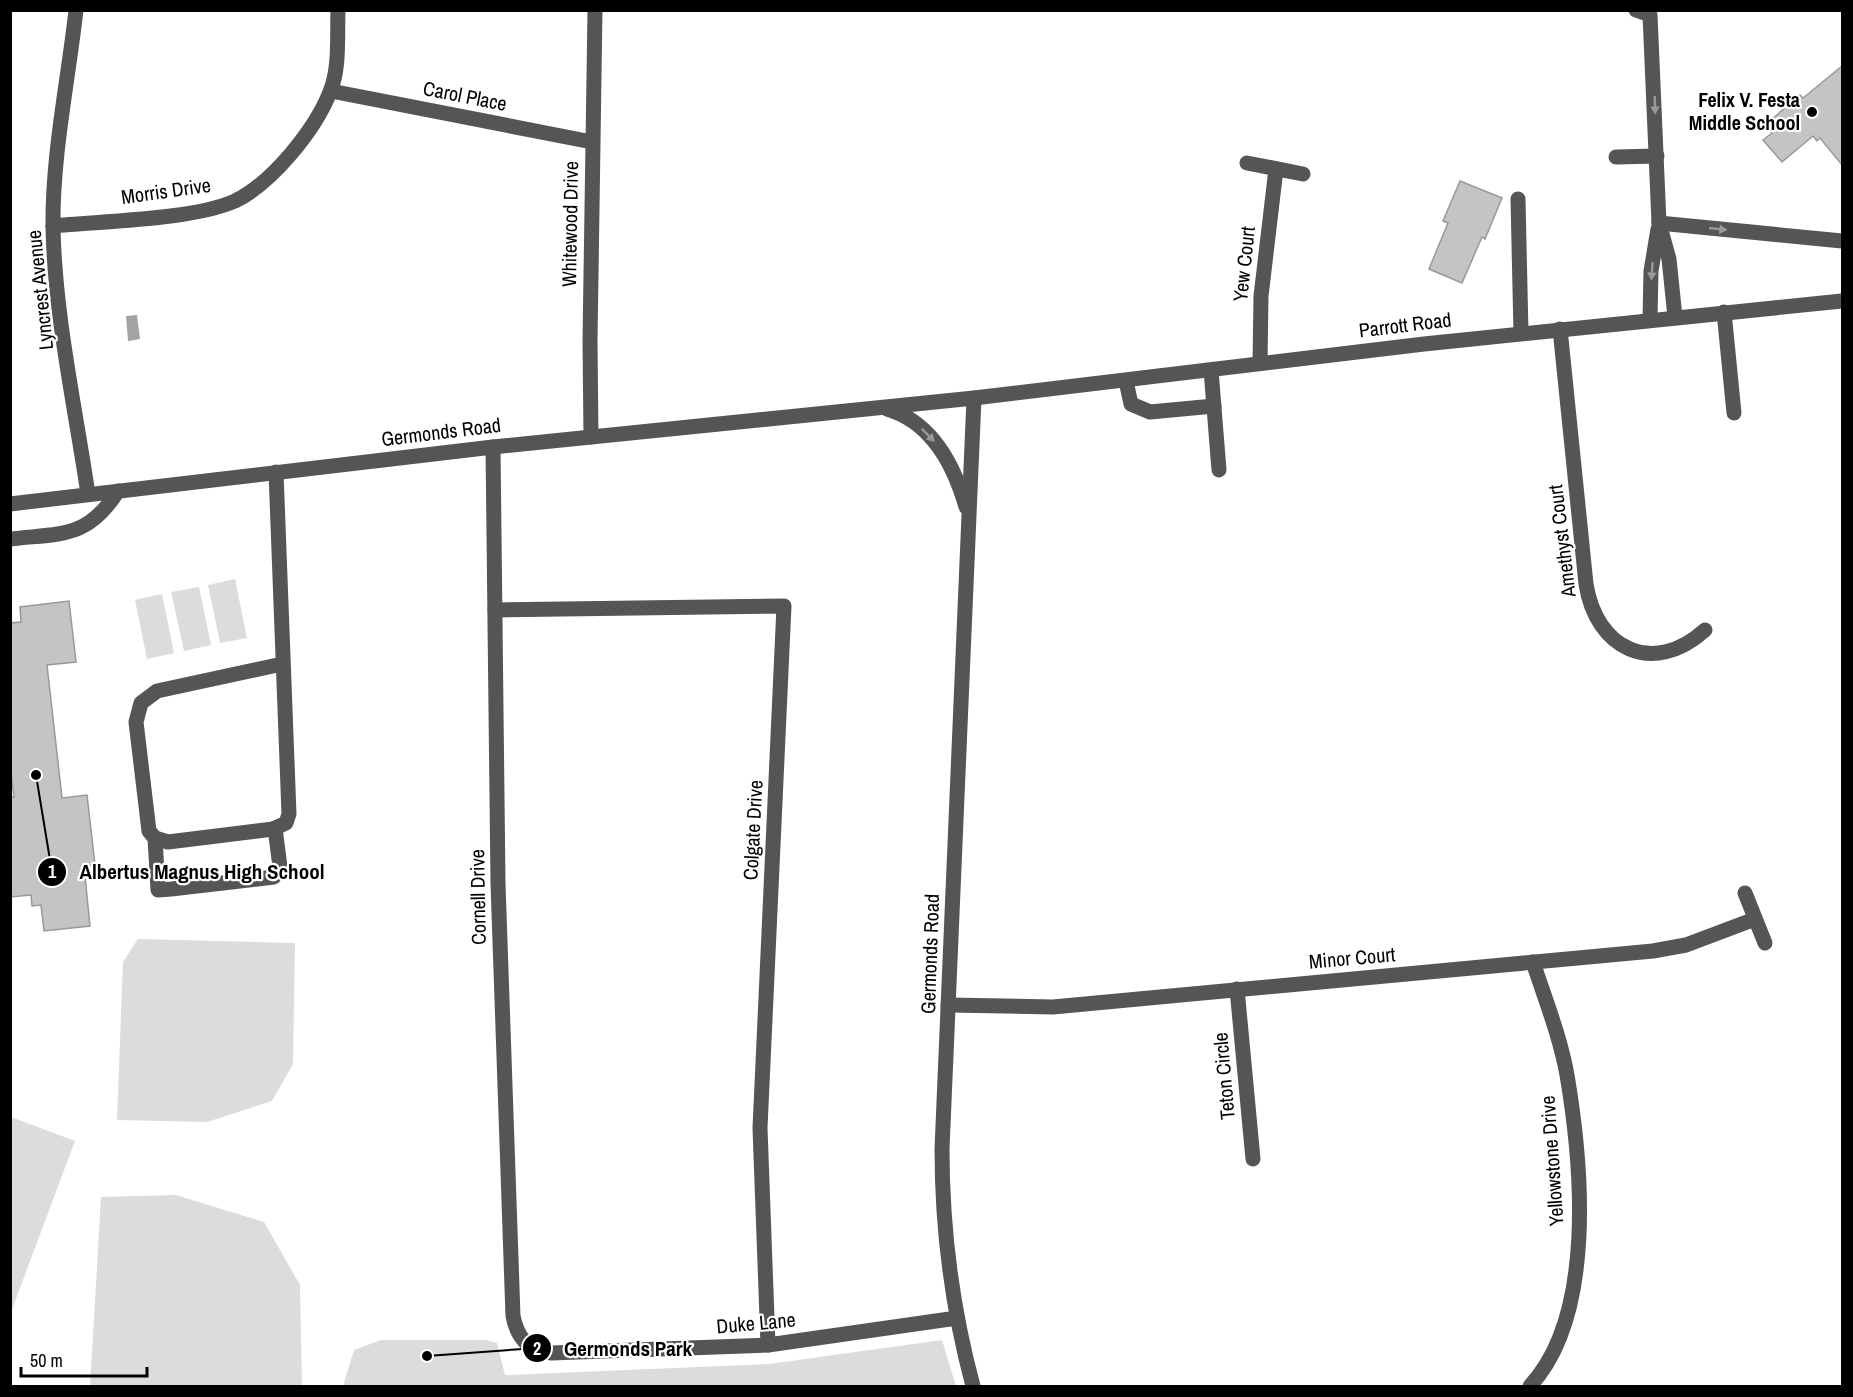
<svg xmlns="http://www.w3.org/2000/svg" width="1853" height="1397" viewBox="0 0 1853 1397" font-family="'Archivo Narrow',sans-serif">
  <rect width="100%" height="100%" fill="#fff"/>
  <!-- green -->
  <g fill="#dcdcdc">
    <path d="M235 579 247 638 220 643 208 585Z"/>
    <path d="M199 587 211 645 184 651 171 592Z"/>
    <path d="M162 594 174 653 147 659 135 600Z"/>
    <path d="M138 939 295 943 293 1064 272 1101 207 1122 117 1120 123 962Z"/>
    <path d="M11 1117 75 1141 11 1312 10 1117Z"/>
    <path d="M176 1195 264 1222 300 1285 302 1386H90L101 1197Z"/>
    <path d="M381 1340H486L497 1343 505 1375 769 1364 942 1340 956 1386H343L354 1350Z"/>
  </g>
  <!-- water -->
  <path fill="#a3a3a3" d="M137 315 140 339 128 341 126 316Z"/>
  <!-- building -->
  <g fill="#c4c4c4" stroke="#999" stroke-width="1.5">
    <path d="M1842 66V165L1820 138 1817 141 1813 136 1782 162 1763 140 1772 133 1765 125 1800 95 1803 98Z"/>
    <path d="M1460 181 1502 198 1485 239 1482 237 1462 283 1429 269 1448 223 1443 221Z"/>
    <path d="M69 601 76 662 47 665 62 798 87 795 95 865 84 866 90 926 44 931 41 905 32 906 31 895 10 897V797H14L10 766V623L21 622 20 607Z"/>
  </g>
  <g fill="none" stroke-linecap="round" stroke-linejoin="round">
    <!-- minor -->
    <g stroke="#555" stroke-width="15">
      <path d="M76 10C68 82 52 156 53 228 55 317 75 406 88 494"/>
      <path d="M1636 10 1650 15 1659 223 1669 259 1675 317"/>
      <path d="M331 91 592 142"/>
      <path d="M1616 157 1657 156"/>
      <path d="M1247 163 1303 174"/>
      <path d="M1518 199 1521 333"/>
      <path d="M1659 223 1842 241"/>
      <path d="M53 226C102 221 192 220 235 201 272 183 315 130 330 92 340 68 337 36 338 10"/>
      <path d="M1724 312 1734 413"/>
      <path d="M1650 319 1651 271 1658 229"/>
      <path d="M1560 329 1586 584C1596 649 1653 677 1705 630"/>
      <path d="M1260 363 1261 296 1276 169"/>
      <path d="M1211 370 1219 470"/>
      <path d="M1126 381 1131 404 1150 412 1214 406"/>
      <path d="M887 409C932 422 954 465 966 507"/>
      <path d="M591 437 590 341 595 10"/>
      <path d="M493 447 498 884 513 1316C517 1337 529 1352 551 1353L768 1345 957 1318"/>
      <path d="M276 472 289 814 286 823 273 829 168 842 155 838 149 831 136 722 141 703 157 691 282 664"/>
      <path d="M10 504 493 447 974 398 1424 344 1842 301"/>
      <path d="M10 539C62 533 87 539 118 491"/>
      <path d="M495 610 784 606 760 1128 768 1345"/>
      <path d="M155 838 158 890 171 889 274 877 280 867 275 828"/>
      <path d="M1745 893 1765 943"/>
      <path d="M1237 989 1253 1159"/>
      <path d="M948 1005 1053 1007 1653 951 1686 945 1755 919"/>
      <path d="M973 1386C952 1308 942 1230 942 1149L974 398"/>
      <path d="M1530 1386C1596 1315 1582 1164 1567 1075 1560 1036 1545 999 1533 962"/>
    </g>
  </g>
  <!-- one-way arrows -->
  <defs><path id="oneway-solid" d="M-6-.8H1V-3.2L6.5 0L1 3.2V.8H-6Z" transform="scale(1.5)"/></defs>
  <g fill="#999">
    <use href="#oneway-solid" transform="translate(1655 105) rotate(88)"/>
    <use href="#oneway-solid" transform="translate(1718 229) rotate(6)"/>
    <use href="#oneway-solid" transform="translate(1652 271) rotate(94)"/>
    <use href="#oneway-solid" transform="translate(928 435) rotate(45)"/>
  </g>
  <!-- markers -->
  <circle fill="#000" stroke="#fff" stroke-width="2" cx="1812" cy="112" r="6"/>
  <g text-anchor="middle" stroke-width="4.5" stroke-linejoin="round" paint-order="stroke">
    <!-- street labels -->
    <g font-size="20" fill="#000" stroke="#fff">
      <text transform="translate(465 96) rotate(11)" y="7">Carol Place</text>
      <text transform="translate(166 191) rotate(-8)" y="7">Morris Drive</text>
      <text transform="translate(570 224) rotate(-89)" y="7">Whitewood Drive</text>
      <text transform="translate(1244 264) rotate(-84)" y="7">Yew Court</text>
      <text transform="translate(40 290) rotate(-96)" y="7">Lyncrest Avenue</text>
      <text transform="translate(1405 325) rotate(-7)" y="7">Parrott Road</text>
      <text transform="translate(441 432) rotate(-7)" y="7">Germonds Road</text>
      <text transform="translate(1562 541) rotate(-97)" y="7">Amethyst Court</text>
      <text transform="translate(753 830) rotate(-87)" y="7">Colgate Drive</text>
      <text transform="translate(478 897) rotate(-91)" y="7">Cornell Drive</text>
      <text transform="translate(930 954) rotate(-88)" y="7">Germonds Road</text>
      <text transform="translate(1352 958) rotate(-5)" y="7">Minor Court</text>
      <text transform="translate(1224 1076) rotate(-95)" y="7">Teton Circle</text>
      <text transform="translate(1552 1161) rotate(-94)" y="7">Yellowstone Drive</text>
      <text transform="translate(756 1323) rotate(-5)" y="7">Duke Lane</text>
    </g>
    <!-- poi labels -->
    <g font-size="20" font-weight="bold" fill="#000" stroke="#fff" text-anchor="end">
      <text x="1800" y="107">Felix V. Festa<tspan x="1800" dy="23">Middle School</tspan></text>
    </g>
  </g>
  <!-- callouts -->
  <path fill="none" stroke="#000" stroke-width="2" d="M36 775L52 872M427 1356L537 1348"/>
  <g fill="#000" stroke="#fff" stroke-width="2">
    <circle cx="36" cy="775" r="6"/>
    <circle cx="427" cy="1356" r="6"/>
    <circle cx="52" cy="872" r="15"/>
    <circle cx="537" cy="1348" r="15"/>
  </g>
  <g font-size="18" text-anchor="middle" font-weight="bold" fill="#fff">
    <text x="52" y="878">1</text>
    <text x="537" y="1355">2</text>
  </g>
  <g font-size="21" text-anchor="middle" font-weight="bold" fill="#000" stroke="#fff" stroke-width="4.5" stroke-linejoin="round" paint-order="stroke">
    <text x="202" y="879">Albertus Magnus High School</text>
    <text x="628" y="1356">Germonds Park</text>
  </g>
  <!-- border -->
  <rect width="1853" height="1397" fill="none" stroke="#000000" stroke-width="24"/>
  <!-- scale -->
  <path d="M21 1367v9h126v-9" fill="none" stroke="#000000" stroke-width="3"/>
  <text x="30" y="1367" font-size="18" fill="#000000" stroke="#ffffff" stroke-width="4.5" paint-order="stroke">50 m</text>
</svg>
